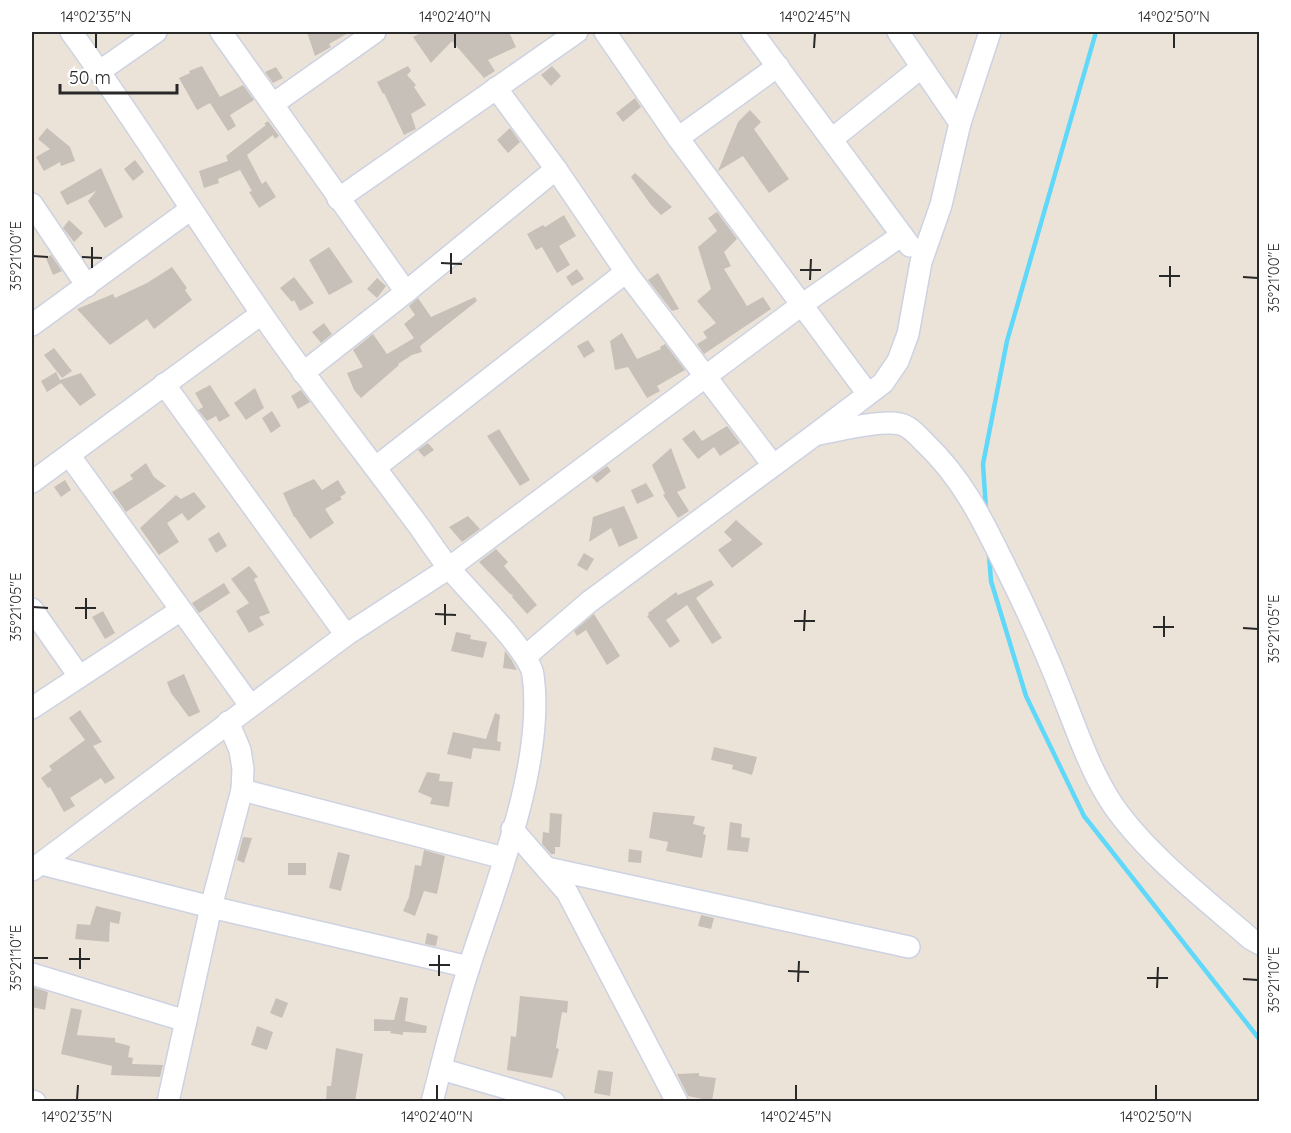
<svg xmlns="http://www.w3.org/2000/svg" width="1291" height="1133" viewBox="0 0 1291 1133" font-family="Quicksand,sans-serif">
  <rect width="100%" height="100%" fill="#ece3d8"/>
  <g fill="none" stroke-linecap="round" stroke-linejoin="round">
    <!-- stream -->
    <g stroke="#60d8f9" stroke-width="4.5">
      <path d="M986 510 983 464 1007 341 1096 32"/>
      <path d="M989 555 991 581 1026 696 1084 816 1260 1040"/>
    </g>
  </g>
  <!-- building -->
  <g fill="#c7c0b8">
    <path d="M307 32H350L329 44 331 47 315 56Z"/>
    <path d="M422 32H509L516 47 488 60 495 71 484 78 452 41 431 63 413 37Z"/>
    <path d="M202 66 220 97 243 85 254 100 230 115 236 126 228 131 210 103 197 110 179 78 190 73 189 71Z"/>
    <path d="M408 66 411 71 407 75 416 85 414 87 426 105 411 114 416 129 404 135 384 93 383 94 377 82Z"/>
    <path d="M552 66 561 76 551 86 541 75Z"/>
    <path d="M276 67 283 78 273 83 265 72Z"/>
    <path d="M635 98 641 107 623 122 616 113Z"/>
    <path d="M750 110 761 122 754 129 789 179 769 193 743 156 718 171 738 122Z"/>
    <path d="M268 121 279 136 275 139 273 135 247 155 262 184 266 181 276 197 259 208 249 192 252 191 240 170 218 179 219 183 204 188 199 171 228 161 226 156 266 125 264 124Z"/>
    <path d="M47 128 70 147 75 161 61 166 60 162 44 171 36 157 50 149 38 139Z"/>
    <path d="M510 128 520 142 508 153 497 140Z"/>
    <path d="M135 160 144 172 133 181 124 169Z"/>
    <path d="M101 168 123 217 105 228 88 201 96 191 67 205 60 192Z"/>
    <path d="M635 173 672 207 661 215 651 205 631 177Z"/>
    <path d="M717 212 737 239 724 252 731 266 724 269 747 306 763 297 771 309 704 354 697 344 707 338 703 332 716 323 697 301 711 289 698 247 717 231 708 218Z"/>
    <path d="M564 215 576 236 559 246 570 265 557 273 542 247 536 250 527 234 543 225 545 227Z"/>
    <path d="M69 220 83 233 74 242 63 228Z"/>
    <path d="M329 247 353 282 329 295 309 260Z"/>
    <path d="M51 255 62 271 53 275 46 258Z"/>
    <path d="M172 267 187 288 185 290 192 300 154 329 147 319 110 345 77 309 113 294 115 298 147 283Z"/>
    <path d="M577 269 584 279 572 286 566 277Z"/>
    <path d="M658 273 679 309 672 311 648 280Z"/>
    <path d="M294 277 314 303 300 311 294 300 292 302 280 288Z"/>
    <path d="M377 278 386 286 377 298 367 289Z"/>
    <path d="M475 297 477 301 420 346 422 352 412 355 398 364 399 365 361 398 354 390 347 373 363 367 353 350 373 334 387 354 414 338 404 324 415 315 409 306 418 298 431 317Z"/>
    <path d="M324 323 332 334 321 343 312 332Z"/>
    <path d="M622 333 637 359 661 349 660 347 665 344 685 370 657 386 660 391 647 398 628 367 615 370 610 341Z"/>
    <path d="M588 340 595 351 584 358 577 346Z"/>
    <path d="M54 348 72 371 62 378 44 355Z"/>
    <path d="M56 372 60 380 81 373 96 395 80 406 61 383 47 392 41 381Z"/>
    <path d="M210 385 230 416 219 422 216 416 207 421 198 410 203 407 195 393Z"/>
    <path d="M255 388 264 408 246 420 234 403Z"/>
    <path d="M301 390 310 402 298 409 291 396Z"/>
    <path d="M272 411 281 426 271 433 262 418Z"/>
    <path d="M727 426 740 443 720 456 714 447 698 459 682 439 694 430 702 441Z"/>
    <path d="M499 429 530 480 520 486 487 436Z"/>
    <path d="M428 443 434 450 424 457 418 450Z"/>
    <path d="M671 448 686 488 677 492 689 511 678 518 663 495 665 494 652 465Z"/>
    <path d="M146 463 154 477 166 486 126 512 112 492 133 479 130 475Z"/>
    <path d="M607 466 611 471 597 483 592 477Z"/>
    <path d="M314 479 322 490 338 480 346 493 340 497 342 499 325 509 334 523 310 539 295 517H294L283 493Z"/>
    <path d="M65 480 71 490 61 497 54 487Z"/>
    <path d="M646 483 654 496 637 504 631 490Z"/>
    <path d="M194 492 206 507 188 521 182 513 167 523 179 542 159 555 140 528 176 495 181 499Z"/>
    <path d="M624 506 638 538 619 547 611 528 589 542 593 517Z"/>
    <path d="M468 516 480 529 462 542 449 527Z"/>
    <path d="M736 520 763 544 732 568 718 550 732 540 724 532Z"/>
    <path d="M219 532 227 546 216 553 208 539Z"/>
    <path d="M496 549 508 562 504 566 537 605 527 614 512 597 513 595 510 594 479 562Z"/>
    <path d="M584 553 594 559 587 571 577 565Z"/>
    <path d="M249 566 258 577 254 579 270 613 259 617 264 625 249 633 236 611 249 603 231 579Z"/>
    <path d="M711 580 714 585 696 598 722 638 712 644 687 605 666 620 680 641 670 648 647 616 649 615 648 613 676 592 678 595Z"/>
    <path d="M224 583 230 593 199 613 192 603Z"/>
    <path d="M103 611 115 633 105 639 92 617Z"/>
    <path d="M594 614 620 656 607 665 586 630 577 636 574 631Z"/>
    <path d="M456 632 471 635 470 639 487 642 483 658 451 651Z"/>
    <path d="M505 651 511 659 517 670 503 668Z"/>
    <path d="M184 674 200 712 189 717 171 693 167 682Z"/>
    <path d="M80 710 102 742 93 746 115 778 105 784 101 778 70 798 75 806 64 812 50 787 48 788 41 778 52 770 49 766 85 740 69 718Z"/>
    <path d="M495 713 500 715 497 741 501 742 500 751 473 748 471 759 447 754 453 732 486 739Z"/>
    <path d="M714 747 757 757 752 775 732 769 733 765 711 760Z"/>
    <path d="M427 772 440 774 439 781 453 782 449 807 430 804 432 798 418 792Z"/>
    <path d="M653 812 695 816 693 824 705 827 703 834 706 835 702 858 666 851 668 842 649 838Z"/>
    <path d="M550 813 562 814 560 847H555V854H551L542 844 543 832 549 833Z"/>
    <path d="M730 822 742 824 741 837 750 838 748 852 727 850Z"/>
    <path d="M243 837 252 838 244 863 237 860Z"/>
    <path d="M629 849 642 851 641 863 628 862Z"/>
    <path d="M424 850 445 856 437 894 424 891 415 916 403 911 409 897 415 865 421 866Z"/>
    <path d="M338 852 350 855 341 891 329 888Z"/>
    <rect x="288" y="863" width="18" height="12"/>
    <path d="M96 906 121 912 119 924 110 922 109 942 75 939 77 924 90 925Z"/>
    <path d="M701 915 714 918 711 929 698 926Z"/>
    <path d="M427 933 438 936 436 946 425 944Z"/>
    <path d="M32 987 48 992 45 1010 32 1007Z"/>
    <path d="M520 996 568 1001 567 1013 562 1012 556 1048 559 1049 552 1078 507 1070 511 1036 516 1037Z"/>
    <path d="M400 997 408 998 405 1021 427 1026 426 1033 403 1032V1035L390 1033 391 1031H374V1019L394 1020Z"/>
    <path d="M276 998 288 1003 282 1018 270 1013Z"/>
    <path d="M71 1008 82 1010 77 1035 115 1038V1042L130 1046 128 1057 133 1058 132 1064 163 1065 160 1077 111 1075 112 1066 61 1054Z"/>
    <path d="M257 1026 273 1032 267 1050 251 1045Z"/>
    <path d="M336 1048 363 1054 355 1101H326L327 1086H331Z"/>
    <path d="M598 1070 613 1072 610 1096 594 1093Z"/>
    <path d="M699 1073V1076L716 1078 712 1101 688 1096 677 1074Z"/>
  </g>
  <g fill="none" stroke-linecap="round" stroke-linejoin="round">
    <!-- minor casing -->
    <g stroke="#cdd2e3" stroke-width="24">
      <g id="minor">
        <path d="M71 32C138 123 197 221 262 314 312 387 368 457 421 529 430 542 439 556 450 569 468 591 530 651 533 675 545 762 497 881 470 964 455 1009 444 1056 432 1102"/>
        <path d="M221 32 406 292"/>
        <path d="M605 32 678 138 868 394"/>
        <path d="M752 32 910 246"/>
        <path d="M898 32 960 123"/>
        <path d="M100 71 156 32"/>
        <path d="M496 88 556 169 626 272 773 465"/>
        <path d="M273 104 375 32"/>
        <path d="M678 138 778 66"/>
        <path d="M832 139 922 67"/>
        <path d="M338 199 577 32"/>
        <path d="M32 204 87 286"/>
        <path d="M32 325 191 209"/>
        <path d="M303 373 406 292 556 169"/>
        <path d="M164 384 346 635"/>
        <path d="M819 434C841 430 880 420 900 424 910 426 918 436 925 443 963 479 983 521 1006 568 1027 610 1046 652 1063 696 1077 731 1089 767 1109 799 1142 851 1205 899 1251 939L1260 944"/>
        <path d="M69 455 250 705"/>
        <path d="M376 467 626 272"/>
        <path d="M32 482 261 314"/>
        <path d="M32 609 79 676"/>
        <path d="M526 656 589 602 816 434 883 383 898 361 908 334 921 262 941 205 960 123 990 32"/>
        <path d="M32 708 181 610"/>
        <path d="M242 790 504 858"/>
        <path d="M512 829 567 892 677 1102"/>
        <path d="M42 864 211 907 469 967"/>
        <path d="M547 868 909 947"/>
        <path d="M32 870 346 635 449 568 800 306 902 235"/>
        <path d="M32 974 186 1021"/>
        <path d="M441 1069 554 1102"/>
        <path d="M32 1101 35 1102"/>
        <path d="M168 1102 211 907 242 790 243 769 240 750 228 722"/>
      </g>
    </g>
    <!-- minor -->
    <use href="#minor" stroke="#fff" stroke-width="21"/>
  </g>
  <!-- ticks -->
  <path fill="none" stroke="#282828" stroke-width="2" d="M96 48V33M455 48V33M814 48 815 33M1174 48V33M33 256 48 257M82 257 102 258M441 263 462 264M92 268V247M800 270H821M451 274V253M1159 276H1180M1243 277 1258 278M810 280 811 259M1170 287V266M33 607 48 608M75 608H96M435 614 456 615M86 619V598M794 621H815M445 625V604M1153 627H1174M1243 628 1258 629M804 631 805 610M1164 637V616M33 958H48M69 959H90M429 965H450M80 969V948M788 971 809 972M439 976V955M1147 978H1168M1243 979 1258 980M798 982 799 961M1157 988 1158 967M77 1100 78 1085M437 1100V1085M796 1100V1085M1156 1100V1085"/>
  <!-- border -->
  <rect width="1291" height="1133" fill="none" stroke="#ffffff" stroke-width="66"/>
  <!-- scale -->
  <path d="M60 84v9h117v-9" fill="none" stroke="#282828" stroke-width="3"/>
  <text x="69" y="84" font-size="18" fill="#282828" stroke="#ffffff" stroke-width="4.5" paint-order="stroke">50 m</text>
  <rect x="33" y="33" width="1225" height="1067" fill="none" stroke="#282828" stroke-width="2"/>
  <g font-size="15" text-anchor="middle" fill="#282828">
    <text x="96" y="22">14°02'35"N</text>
    <text x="455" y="22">14°02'40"N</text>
    <text x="815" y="22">14°02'45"N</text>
    <text x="1174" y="22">14°02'50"N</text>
    <text transform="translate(16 256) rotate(-90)" y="5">35°21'00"E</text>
    <text transform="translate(1274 278) rotate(-90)" y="5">35°21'00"E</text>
    <text transform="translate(16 607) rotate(-90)" y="5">35°21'05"E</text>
    <text transform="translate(1274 629) rotate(-90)" y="5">35°21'05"E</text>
    <text transform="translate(16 958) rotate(-90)" y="5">35°21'10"E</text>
    <text transform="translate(1274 980) rotate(-90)" y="5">35°21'10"E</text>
    <text x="77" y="1122">14°02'35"N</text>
    <text x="437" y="1122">14°02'40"N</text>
    <text x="796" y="1122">14°02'45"N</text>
    <text x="1156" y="1122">14°02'50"N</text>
  </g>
</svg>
